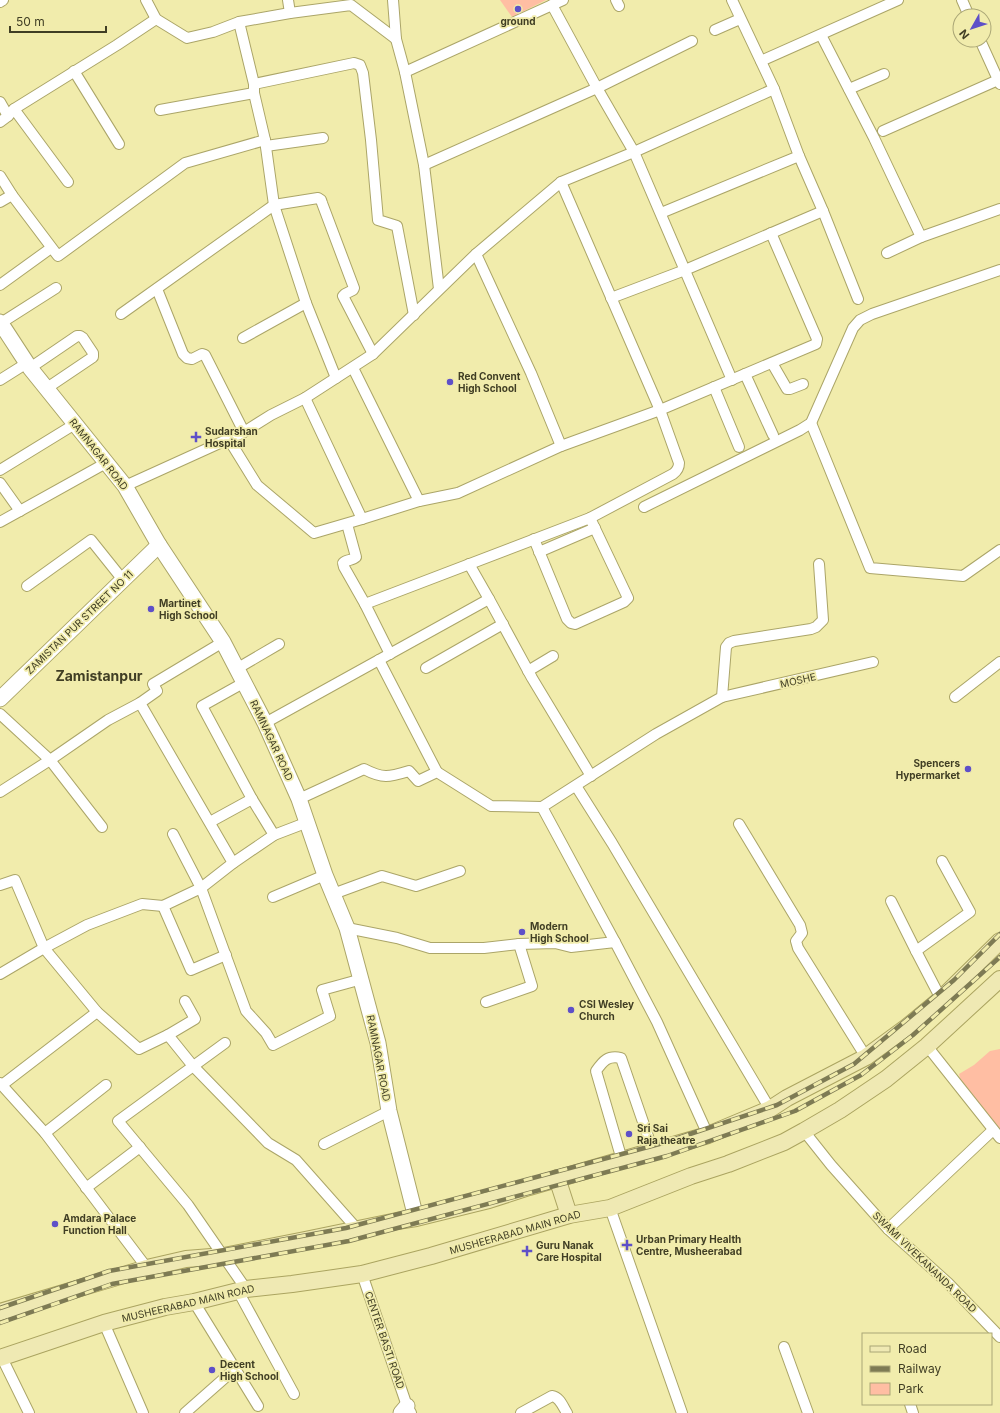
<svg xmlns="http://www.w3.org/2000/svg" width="1000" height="1413" viewBox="0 0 1000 1413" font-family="Inter,sans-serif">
  <rect width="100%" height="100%" fill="#f1ecac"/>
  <!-- green -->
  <g fill="#ffbea3">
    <path d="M500 0H546L512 17Z"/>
    <path d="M1000 1049V1133L961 1082 959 1074 974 1065 990 1051Z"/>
  </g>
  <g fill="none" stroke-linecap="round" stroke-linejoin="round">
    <!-- street casing -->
    <g stroke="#aba568" stroke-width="12">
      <g id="street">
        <path d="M146 0 156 19 187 38 213 32 239 22 290 13 351 5 396 39"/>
        <path d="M288 0 290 13"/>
        <path d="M393 0 396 39 405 72 424 165 439 289"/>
        <path d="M616 0 619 6"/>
        <path d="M732 0 774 89 799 156 823 211 858 299"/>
        <path d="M962 0 969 16"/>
        <path d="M0 2 3 0"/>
        <path d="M552 5 597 88 634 152 732 380"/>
        <path d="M239 22 254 84V93L265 140 274 205 306 303 336 378"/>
        <path d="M715 30 740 19"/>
        <path d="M821 35 874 138 921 237"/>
        <path d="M980 40 1000 84"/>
        <path d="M761 61 898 0"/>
        <path d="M74 71 119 144"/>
        <path d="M405 72 563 0"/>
        <path d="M254 84 354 63 360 65 363 73 371 140 378 220 397 226 414 315"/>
        <path d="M849 89 884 74"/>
        <path d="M0 102 8 116"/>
        <path d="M14 109 68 182"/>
        <path d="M160 110 254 93"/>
        <path d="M0 122 8 116 14 109 117 45 156 19"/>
        <path d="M883 131 998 80"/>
        <path d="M266 146 323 138"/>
        <path d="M424 165 597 88 692 41"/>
        <path d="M0 176 12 195 58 256 185 163 265 140"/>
        <path d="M0 202 12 195"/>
        <path d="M661 213 799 156"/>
        <path d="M887 253 921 237 1000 209"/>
        <path d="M476 254 531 373 561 446"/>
        <path d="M0 285 51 248"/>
        <path d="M157 289 183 354 187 358 192 359 202 354 205 355 244 432"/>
        <path d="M611 298 685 270 823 211"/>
        <path d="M121 314 274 205 318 198 321 200 322 203 354 288 353 290 345 294 343 296 373 354"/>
        <path d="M1 323 56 288"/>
        <path d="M243 338 306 303"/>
        <path d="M772 363 787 389H790L803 384"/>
        <path d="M30 368 77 336H80L83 338 93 353V357L47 388"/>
        <path d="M353 368 419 501"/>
        <path d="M745 374 773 435"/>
        <path d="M0 380 27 363"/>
        <path d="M714 387 739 447"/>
        <path d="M305 398 362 519"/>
        <path d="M811 423 870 568 963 576 1000 550"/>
        <path d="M228 438 257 485 314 533 362 519 419 501 458 493 561 446 660 410 816 344 817 339 771 233"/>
        <path d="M0 470 75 424"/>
        <path d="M0 483 20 511"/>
        <path d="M125 486 244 432 271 415 305 398 373 354 476 254 561 182 634 152 774 89"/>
        <path d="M644 507 800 430 811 423 853 328 860 320 872 314 1000 270"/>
        <path d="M0 522 106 463"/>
        <path d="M347 524 356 557C352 561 347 559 343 563L344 567 365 604 390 654"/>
        <path d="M534 539 567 619 571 623 575 624 624 602 628 598 590 518"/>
        <path d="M539 552 595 528"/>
        <path d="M469 564 489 599"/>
        <path d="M27 586 91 540 123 580"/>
        <path d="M365 604 590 518 673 474C677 471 679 468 679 463L660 410 561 182"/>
        <path d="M379 660 437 772"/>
        <path d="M238 668 279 644"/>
        <path d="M426 668 503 624"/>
        <path d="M528 671 553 656"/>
        <path d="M245 682 202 706 252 799 274 835"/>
        <path d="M722 697 873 662"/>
        <path d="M955 697 1000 662"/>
        <path d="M140 703 233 863"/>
        <path d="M0 714 50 760 102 827"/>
        <path d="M265 723 489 599 532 678 591 776"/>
        <path d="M576 786 612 843 770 1109"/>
        <path d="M0 792 50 760 108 720 140 703 157 691 153 684 223 642"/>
        <path d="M299 799 364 769C383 779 389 777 409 771L418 781 437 772 491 806 542 807"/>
        <path d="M210 822 252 799"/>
        <path d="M739 824 800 925 802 933 796 941 798 948 866 1057"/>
        <path d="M173 834 201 888 246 1011 266 1033 273 1045 330 1016 322 990 362 979"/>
        <path d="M0 885 15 880 44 948 97 1012 139 1049 168 1035 193 1066 268 1143 296 1160 358 1230"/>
        <path d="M333 894 382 876 416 886 460 871"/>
        <path d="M273 897 325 875"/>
        <path d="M891 901 916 951 941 999"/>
        <path d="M163 906 191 970 226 955"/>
        <path d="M347 928 397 938 430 948H484L519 944 555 943 571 947 615 942"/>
        <path d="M916 951 970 912 942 861"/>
        <path d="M0 974 44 948 87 925 142 904 163 906 201 888 233 863 274 835 308 822"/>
        <path d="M486 1002 532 986 519 944"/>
        <path d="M168 1035 195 1019 185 1001"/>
        <path d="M225 1043 118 1121 188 1205 246 1289"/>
        <path d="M927 1046 1000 1138"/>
        <path d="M0 1083 45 1133 147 1268"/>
        <path d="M2 1085 97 1012"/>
        <path d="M804 1131 831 1165 888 1229 948 1283 1000 1337"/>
        <path d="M45 1133 106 1085"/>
        <path d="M708 1135 657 1022 615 942 542 807 656 734 722 697 726 647 729 643 734 641 811 629 816 627 823 620 819 564"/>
        <path d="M324 1144 389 1111"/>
        <path d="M622 1160 596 1071C603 1061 608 1055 621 1058L653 1151"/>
        <path d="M86 1188 140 1147"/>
        <path d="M610 1208 682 1413"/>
        <path d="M888 1229 993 1130"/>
        <path d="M362 1274 407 1406 411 1413"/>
        <path d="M238 1291 294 1394"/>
        <path d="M194 1302 258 1406"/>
        <path d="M104 1323 143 1413"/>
        <path d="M784 1347 808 1413"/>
        <path d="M2 1358 29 1413"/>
        <path d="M910 1404 913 1413"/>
        <path d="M185 1413 236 1368"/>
        <path d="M521 1413 552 1396C560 1397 563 1407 567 1413"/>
      </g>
    </g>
    <!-- secondary casing -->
    <g stroke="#aba568" stroke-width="17">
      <g id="secondary">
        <path d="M0 322 30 368 125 486 159 545 223 642 265 723 299 799 325 875 347 928 378 1043 389 1111 416 1218"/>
        <path d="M0 699 159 545"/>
        <path d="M401 1413 407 1406"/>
      </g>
    </g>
    <!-- primary casing -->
    <g stroke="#aba460" stroke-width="18">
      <g id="primary">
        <path d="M557 1178 569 1215"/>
        <path d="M0 1312 147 1268 186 1259 224 1256 305 1240 397 1221 416 1218 489 1200 529 1187 708 1135 770 1109 787 1098 866 1057 907 1027 941 999 1000 941"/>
        <path d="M0 1358 104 1323 165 1307 194 1302 246 1289 292 1284 362 1274 431 1256 569 1215 610 1208 691 1176 728 1164 784 1142 804 1131 840 1110 886 1079 927 1046 1000 979"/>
      </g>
    </g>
    <!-- street -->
    <use href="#street" stroke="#fff" stroke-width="10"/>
    <!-- secondary -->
    <use href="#secondary" stroke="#fff" stroke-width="15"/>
    <!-- primary -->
    <use href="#primary" stroke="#efe9b3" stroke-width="16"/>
    <!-- rail casing -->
    <g stroke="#7e7b54" stroke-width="4.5">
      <g id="rail">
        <path d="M0 1308 109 1271 346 1228 663 1143 777 1105 854 1064 954 980 1000 934"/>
        <path d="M0 1323 112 1284 349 1241 667 1156 795 1111 861 1075 913 1035 1000 957"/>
      </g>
    </g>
    <!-- rail -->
    <use href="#rail" stroke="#f1ecac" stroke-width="3" stroke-dasharray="9" stroke-linecap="butt"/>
  </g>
  <!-- markers -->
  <g fill="#5e50c8" stroke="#f1ecac" stroke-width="1.5">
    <circle cx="518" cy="9" r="4"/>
    <circle cx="450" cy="382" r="4"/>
    <path d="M194 431h4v4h4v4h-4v4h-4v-4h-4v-4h4z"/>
    <circle cx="151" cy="609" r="4"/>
    <circle cx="968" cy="769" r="4"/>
    <circle cx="522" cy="932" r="4"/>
    <circle cx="571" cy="1010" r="4"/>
    <circle cx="629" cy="1134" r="4"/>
    <circle cx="55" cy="1224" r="4"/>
    <path d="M625 1239h4v4h4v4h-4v4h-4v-4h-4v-4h4z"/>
    <path d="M525 1245h4v4h4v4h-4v4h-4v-4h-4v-4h4z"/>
    <circle cx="212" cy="1370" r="4"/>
  </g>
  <g text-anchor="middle" stroke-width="3.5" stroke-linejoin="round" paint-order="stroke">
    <!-- poi labels -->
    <g font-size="10" font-weight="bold" fill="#403e24" stroke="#f1ecac" text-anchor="start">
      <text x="518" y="25" text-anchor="middle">ground</text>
      <text x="458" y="380">Red Convent<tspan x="458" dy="12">High School</tspan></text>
      <text x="205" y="435">Sudarshan<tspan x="205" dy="12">Hospital</tspan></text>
      <text x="159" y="607">Martinet<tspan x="159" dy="12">High School</tspan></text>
      <text x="960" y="767" text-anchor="end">Spencers<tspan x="960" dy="12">Hypermarket</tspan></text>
      <text x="530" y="930">Modern<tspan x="530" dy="12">High School</tspan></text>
      <text x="579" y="1008">CSI Wesley<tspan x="579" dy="12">Church</tspan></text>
      <text x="637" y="1132">Sri Sai<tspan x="637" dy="12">Raja theatre</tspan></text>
      <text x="63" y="1222">Amdara Palace<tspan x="63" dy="12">Function Hall</tspan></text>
      <text x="636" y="1243">Urban Primary Health<tspan x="636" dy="12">Centre, Musheerabad</tspan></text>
      <text x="536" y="1249">Guru Nanak<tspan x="536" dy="12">Care Hospital</tspan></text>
      <text x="220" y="1368">Decent<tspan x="220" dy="12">High School</tspan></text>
    </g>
    <!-- street labels -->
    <g font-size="10" fill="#403e24" stroke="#f1ecac">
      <text transform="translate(99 454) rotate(52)" y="4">RAMNAGAR ROAD</text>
      <text transform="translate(79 622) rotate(-44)" y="4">ZAMISTAN PUR STREET NO 11</text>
      <text transform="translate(798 680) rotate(-13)" y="4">MOSHE</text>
      <text transform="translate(272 740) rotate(65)" y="4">RAMNAGAR ROAD</text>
      <text transform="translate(379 1058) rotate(79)" y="4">RAMNAGAR ROAD</text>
      <text transform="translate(515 1232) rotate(-16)" y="4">MUSHEERABAD MAIN ROAD</text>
      <text transform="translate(925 1262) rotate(44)" y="4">SWAMI VIVEKANANDA ROAD</text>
      <text transform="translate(188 1303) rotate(-13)" y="4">MUSHEERABAD MAIN ROAD</text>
      <text transform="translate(385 1340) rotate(71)" y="4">CENTER BASTI ROAD</text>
    </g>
    <!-- district labels -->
    <g font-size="14" font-weight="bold" fill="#403e24" stroke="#f1ecac">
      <text x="99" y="681">Zamistanpur</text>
    </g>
  </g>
  <!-- legend -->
  <rect x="862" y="1333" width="130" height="72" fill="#f1ecac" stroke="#aaa676"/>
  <rect x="870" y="1346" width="20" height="6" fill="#efe9b3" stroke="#aaa676"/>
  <text x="898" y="1353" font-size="12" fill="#403e24">Road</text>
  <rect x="870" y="1366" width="20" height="6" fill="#7e7b54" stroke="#aaa676"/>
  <text x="898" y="1373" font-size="12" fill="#403e24">Railway</text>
  <rect x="870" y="1383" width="20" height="12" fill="#ffbea3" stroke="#aaa676"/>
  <text x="898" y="1393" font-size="12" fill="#403e24">Park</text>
  <!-- north arrow -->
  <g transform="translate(972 28) rotate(231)"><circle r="19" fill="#f1ecac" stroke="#aaa676"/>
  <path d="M0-3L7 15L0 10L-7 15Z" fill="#5e50c8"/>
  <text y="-6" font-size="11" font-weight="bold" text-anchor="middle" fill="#403e24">N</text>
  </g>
  <!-- scale -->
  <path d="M10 26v6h96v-6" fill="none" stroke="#403e24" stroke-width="2"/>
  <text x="16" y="26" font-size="12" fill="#403e24" stroke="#f1ecac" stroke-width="3" paint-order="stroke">50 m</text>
</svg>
